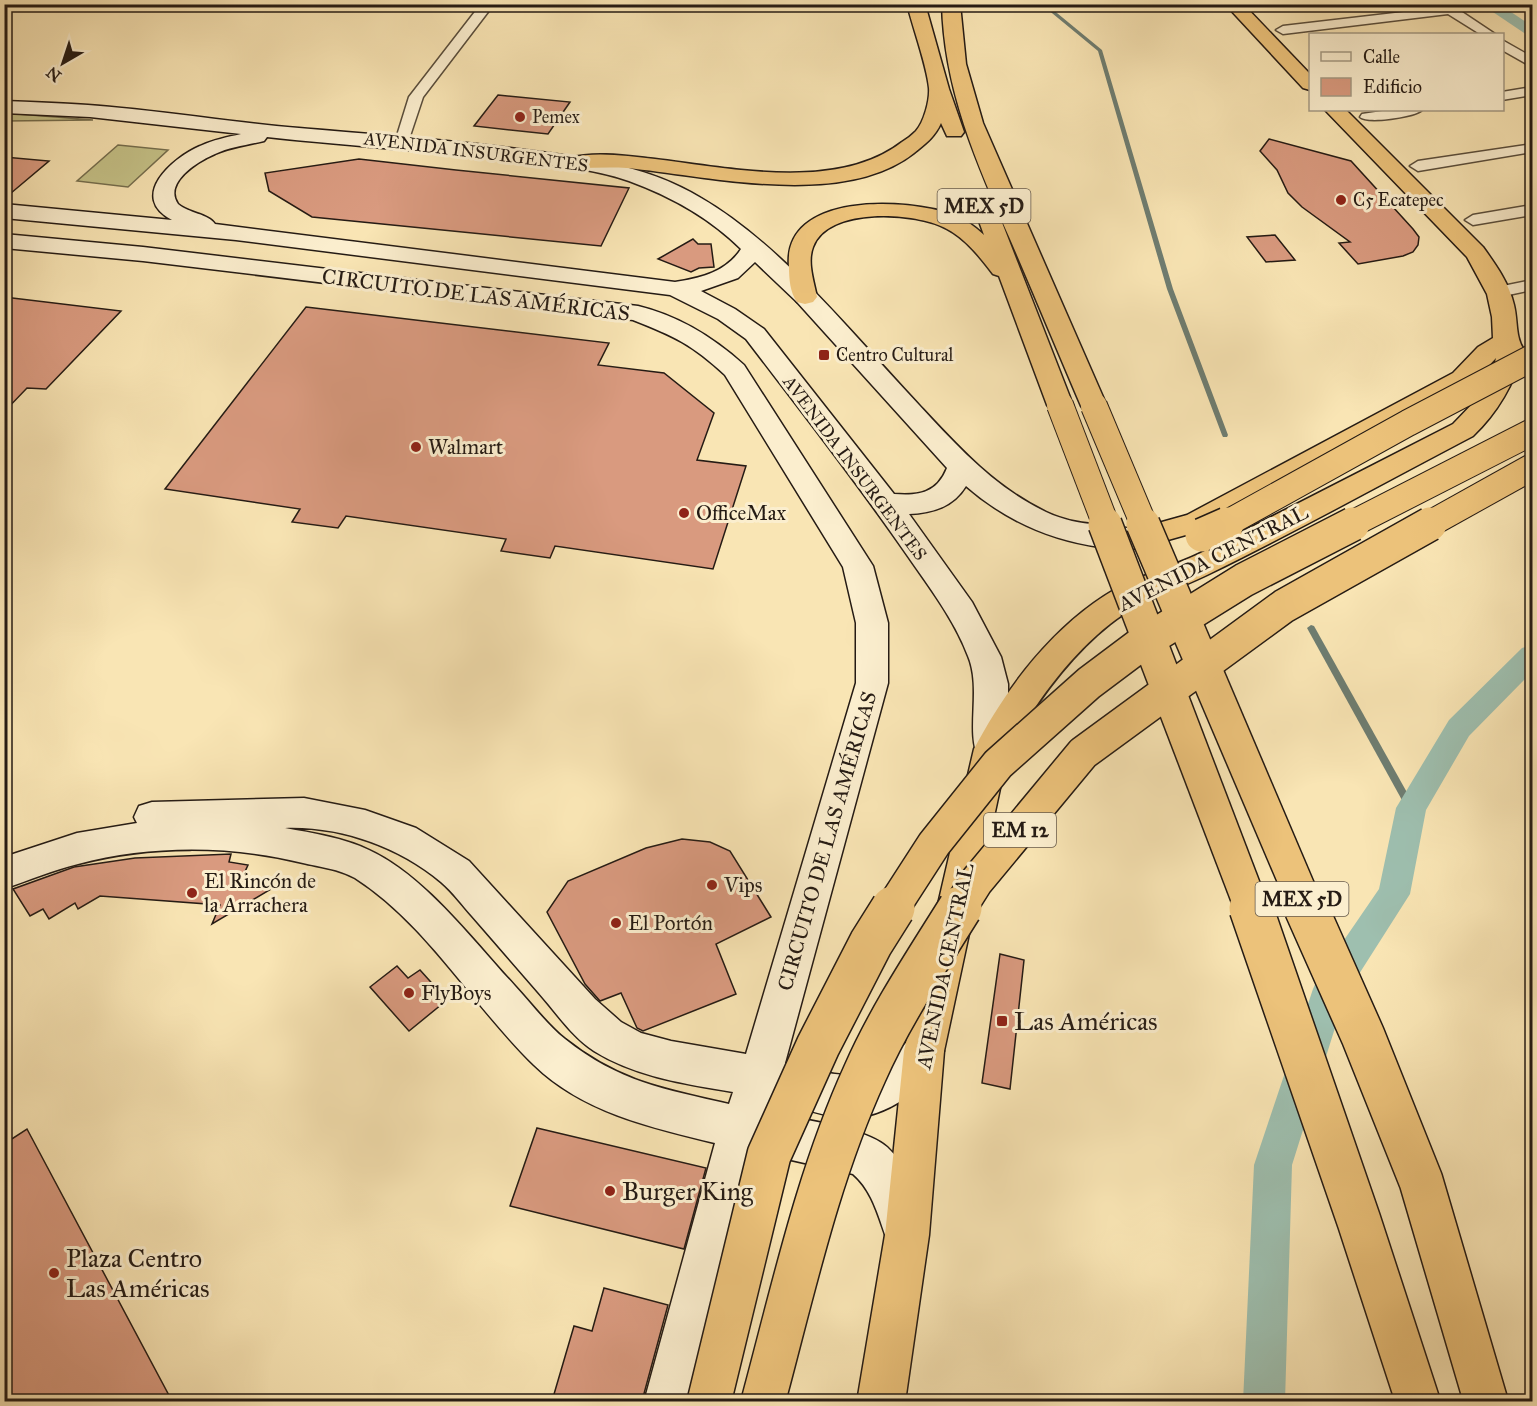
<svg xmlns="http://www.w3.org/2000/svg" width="1537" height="1406" viewBox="0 0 1537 1406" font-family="'IM FELL Great Primer',serif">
  <rect width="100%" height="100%" fill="#f9e5b4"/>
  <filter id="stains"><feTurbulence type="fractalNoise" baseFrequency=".00333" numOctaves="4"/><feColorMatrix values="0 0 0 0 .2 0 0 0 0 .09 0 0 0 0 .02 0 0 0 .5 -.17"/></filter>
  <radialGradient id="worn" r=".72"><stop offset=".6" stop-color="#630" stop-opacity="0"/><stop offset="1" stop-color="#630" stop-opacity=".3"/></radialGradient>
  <!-- green -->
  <g fill="#c5c288" stroke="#756e4e" stroke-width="1.5">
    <path d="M5 113 93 120 5 121Z"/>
    <path d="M118 145 168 150 128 187 77 181Z"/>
  </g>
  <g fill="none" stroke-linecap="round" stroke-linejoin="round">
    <!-- stream -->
    <g fill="#6e7d71" fill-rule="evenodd">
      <path d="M1046 4 1102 50 1173 289 1228 435 1227 437H1223L1222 435 1167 289 1098 51 1041 4Z"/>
      <path d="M1311 625 1314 626 1414 805 1415 808 1414 811 1411 812 1408 811 1307 628Z"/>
    </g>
    <!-- canal -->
    <g fill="#9ebfaf" fill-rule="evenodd">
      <path d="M1481 4H1499L1532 26V37L1527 35Z"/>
      <path d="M1532 645V672L1469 736 1426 810 1410 894 1345 996 1292 1165 1285 1402H1243L1254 1165 1313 989 1318 978 1379 889 1396 808 1449 720 1522 648Z"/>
    </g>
  </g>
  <!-- building -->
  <g fill="#d99a7f" stroke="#251b14" stroke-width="1.5">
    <path d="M498 95 570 102 548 134 474 126Z"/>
    <path d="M1269 139 1351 161 1413 229 1419 237 1418 245 1413 252 1403 256 1358 264 1339 243 1350 242 1302 207 1288 193 1277 170 1260 151Z"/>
    <path d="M4 157 49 161 4 199Z"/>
    <path d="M359 159 456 170 629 188 601 246 312 217 269 191 265 173Z"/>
    <path d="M1275 235 1295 260 1266 262 1247 237Z"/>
    <path d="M693 239 698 244H711L714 267 699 268 691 272 658 259Z"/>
    <path d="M4 297 121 311 46 389 27 388 4 412Z"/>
    <path d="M306 307 609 343 598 365 664 373 714 413 697 460 746 466 713 569 555 546 550 558 501 551 506 539 346 516 338 528 292 522 300 509 165 489Z"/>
    <path d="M682 839 710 842 730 851 771 917 716 944 736 994 643 1031 637 1028 621 993 600 1001 585 984 547 912 568 881 646 848Z"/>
    <path d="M231 854 229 862 248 865 243 876 283 882 212 924 220 905 100 896 78 909 75 903 49 919 43 909 30 916 13 889 74 867 135 858Z"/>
    <path d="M1000 954 1024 960 1010 1089 982 1083Z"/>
    <path d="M397 966 408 978 420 970 447 1000 409 1031 370 987Z"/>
    <path d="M537 1128 706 1168 684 1249 510 1206Z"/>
    <path d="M27 1129 172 1401H4V1144Z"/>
    <path d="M604 1288 668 1305 642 1401H552L574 1326 592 1331Z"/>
  </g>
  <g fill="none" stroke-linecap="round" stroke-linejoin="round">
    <!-- street casing -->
    <g stroke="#5a4e3c" stroke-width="3">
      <g id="street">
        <path d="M481 4H494L423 97 407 145H397L395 142 409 97Z"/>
        <path d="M1435 4H1450L1495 34H1480L1448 14 1283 34 1276 30 1283 26 1438 8Z"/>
        <path d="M1502 40 1532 57V67L1502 50Z"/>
        <path d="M1532 87V95L1502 100V92Z"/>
        <path d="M1389 110H1422C1415 117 1367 124 1360 117L1362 114Z"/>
        <path d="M1532 144V152L1418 171 1410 166 1418 161Z"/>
        <path d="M1532 205V215L1473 225 1465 220 1473 215Z"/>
        <path d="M1532 280V290L1499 297 1493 296 1490 292 1493 288Z"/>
      </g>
    </g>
    <!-- secondary casing -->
    <g stroke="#251b14" stroke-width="3">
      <g id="secondary">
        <path d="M4 101C32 102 60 103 88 105 158 110 228 122 299 128 369 134 440 139 510 148 575 156 644 163 701 198 782 245 855 337 919 405 958 447 994 487 1046 512 1082 529 1112 522 1146 532L1151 539 1146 546C1131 550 1116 549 1100 547 1049 540 1005 520 966 486 953 507 933 513 909 514L972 602 1001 657 1008 684V749L1003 759 991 763 979 759C965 732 982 689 968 656 954 619 929 587 907 555 856 481 801 411 746 339L718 319 670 295 236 240 4 218V204L172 220C128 197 172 158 200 146 213 140 227 137 241 134L90 117 4 113ZM267 137C349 146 431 151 512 160 551 165 592 168 629 181 670 196 710 218 741 249 726 272 701 278 675 282L215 224C209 214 188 213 178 204 163 183 198 161 215 154 230 147 248 145 264 141ZM755 262 797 302 947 468C937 493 919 496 894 494L764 329 735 309 701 291 738 278Z"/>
        <path d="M4 234 143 247 638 306C679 316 713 337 744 365L873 566 888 623V683L785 1063C819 1070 858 1087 888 1061 903 1049 905 1039 924 1031L938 1037 944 1051C929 1088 886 1119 845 1118 827 1117 791 1105 772 1100L767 1112C797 1119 865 1127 887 1147 909 1167 918 1201 927 1229L921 1245 905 1251 889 1245C879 1220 874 1192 853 1174L756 1152 692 1402H644L715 1143C652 1128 582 1112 534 1065 473 1006 427 924 355 878 339 869 320 867 303 863 230 845 150 845 78 864 53 870 29 880 4 889V857L77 833 137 823 134 817 139 806 152 802 304 798 365 810 416 828 469 861 595 999 621 1022 641 1033 671 1041 746 1054 856 683V623L843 567 725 375C693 345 674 336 633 320L143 261 4 248ZM285 828C341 826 399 847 441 882 453 892 462 905 472 916 494 941 516 967 538 992 555 1011 572 1037 594 1051 636 1077 686 1084 733 1092L729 1104C664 1089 619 1082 565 1039 547 1025 531 1003 515 986 474 942 424 875 369 850 344 838 313 833 285 828Z"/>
      </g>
    </g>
    <!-- highway casing -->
    <g stroke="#251b14" stroke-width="3">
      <g id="highway">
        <path d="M907 4H925L949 89 964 132 961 136H947L941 123C935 137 925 144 914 153 843 209 709 176 627 168 610 167 593 168 576 168L569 166 566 162 569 158C596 151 627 156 655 159 729 168 838 192 902 142 907 139 912 135 916 131 924 122 930 100 929 88 927 66 913 28 907 4Z"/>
        <path d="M942 4H960L966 64 983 123 1107 406 1103 412 1094 414 1085 412 1081 406C1057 350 1034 294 1010 239 976 161 944 90 942 4Z"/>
        <path d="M1225 4H1243L1310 74V90L1303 88Z"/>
        <path d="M1523 4H1532V11L1526 10Z"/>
        <path d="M1325 110H1346L1483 247C1496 265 1509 283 1514 305 1518 321 1515 337 1524 350 1514 384 1498 412 1473 436 1385 482 1299 530 1211 573 1175 591 1142 599 1110 624 1067 658 1035 704 1008 751L944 1051 929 1235 905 1402H857L885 1235 904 1051 974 749C1006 688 1054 625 1114 590 1137 577 1161 570 1185 560 1201 554 1215 545 1230 538 1305 500 1379 462 1453 424L1477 399 1495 362 1496 358 1471 385 1207 529 1136 549 1126 546 1121 539 1126 532 1187 515 1453 373 1478 347 1493 338 1492 317 1487 294 1467 257Z"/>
        <path d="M983 195 991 197 994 202 1073 405 1069 411 1060 413 1051 411 1047 405 999 276 993 274C980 257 966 239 947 229 917 212 828 206 813 247 807 262 814 282 817 297L813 302 805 304 797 302C790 293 789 278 789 267 782 191 908 198 954 215 965 219 975 227 984 235L972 202 975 197Z"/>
      </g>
    </g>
    <!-- street -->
    <use href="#street" fill="#fbeece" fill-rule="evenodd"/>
    <!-- secondary -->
    <use href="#secondary" fill="#fbeece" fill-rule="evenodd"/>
    <!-- highway -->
    <use href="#highway" fill="#ecc27a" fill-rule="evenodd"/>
    <!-- highway-bridge-far2 casing -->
    <g stroke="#251b14" stroke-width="28" stroke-linecap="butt">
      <g id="highway-bridge-far2">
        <path d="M1060 405 1106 525"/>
        <path d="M1094 406 1144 525"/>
        <path d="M1224 525 1408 423 1532 358"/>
        <path d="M1350 525 1532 432"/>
        <path d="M1428 525 1532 467"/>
      </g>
    </g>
    <!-- highway-bridge-far1 casing -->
    <g stroke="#251b14" stroke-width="36" stroke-linecap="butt">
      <g id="highway-bridge-far1">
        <path d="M1105 524 1252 909"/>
        <path d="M1143 524 1307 909"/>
        <path d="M1202 535 1227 524"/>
        <path d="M892 909 934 844 998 764 1089 683 1141 644 1244 580 1353 524"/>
        <path d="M959 909 976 882 1083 753 1284 606 1430 524"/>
      </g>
    </g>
    <!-- highway-bridge casing -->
    <g stroke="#251b14" stroke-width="46" stroke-linecap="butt">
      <g id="highway-bridge">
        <path d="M1251 908 1359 1221 1418 1402"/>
        <path d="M1306 908 1363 1036 1421 1181 1486 1402"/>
        <path d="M709 1402 769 1155 818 1046 871 943 893 908"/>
        <path d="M763 1402C793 1291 817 1178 865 1073 890 1016 927 961 960 908"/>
      </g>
    </g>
    <!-- highway-bridge-far2 -->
    <use href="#highway-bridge-far2" stroke="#ecc27a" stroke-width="26"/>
    <!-- highway-bridge-far1 -->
    <use href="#highway-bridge-far1" stroke="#ecc27a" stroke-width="33"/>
    <!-- highway-bridge -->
    <use href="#highway-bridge" stroke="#ecc27a" stroke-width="43"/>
  </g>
  <!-- markers -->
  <g fill="#8f2418" stroke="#fbeece" stroke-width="2">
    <circle cx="520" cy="117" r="6"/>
    <circle cx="1341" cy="200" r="6"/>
    <rect x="818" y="349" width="12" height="12" rx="3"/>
    <circle cx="416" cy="447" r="6"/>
    <circle cx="684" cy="513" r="6"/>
    <circle cx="712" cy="885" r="6"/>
    <circle cx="192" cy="893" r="6"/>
    <circle cx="616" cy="923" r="6"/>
    <circle cx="409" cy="993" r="6"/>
    <rect x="996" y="1015" width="12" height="12" rx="3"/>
    <circle cx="610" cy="1191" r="6"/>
    <circle cx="54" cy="1273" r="6"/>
  </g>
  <g text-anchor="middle" stroke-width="6" stroke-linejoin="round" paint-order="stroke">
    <!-- far-poi labels -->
    <g font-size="18" fill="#251b14" stroke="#fbeece" text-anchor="start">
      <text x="532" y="123">Pemex</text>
      <text x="1353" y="206">C5 Ecatepec</text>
      <text x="836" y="361">Centro Cultural</text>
    </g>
    <!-- far-street labels -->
    <g font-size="18" fill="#251b14" stroke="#fbeece">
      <text transform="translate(476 152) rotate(7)" y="6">AVENIDA INSURGENTES</text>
      <text transform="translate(855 468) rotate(53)" y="6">AVENIDA INSURGENTES</text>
    </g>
    <!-- shield labels -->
    <g fill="#fbeece" stroke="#655a4c" stroke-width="1.5">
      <rect x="937.5" y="189" width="93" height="34" rx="4.5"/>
      <rect x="984" y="813" width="72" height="34" rx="4.5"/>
      <rect x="1255.5" y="882" width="93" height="34" rx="4.5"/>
    </g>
    <g font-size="20" font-weight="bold" fill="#251b14">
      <text x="984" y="213">MEX 5D</text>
      <text x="1020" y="837">EM 12</text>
      <text x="1302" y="906">MEX 5D</text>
    </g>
    <!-- street labels -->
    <g font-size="21" fill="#251b14" stroke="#fbeece">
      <text transform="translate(476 295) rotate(7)" y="7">CIRCUITO DE LAS AMÉRICAS</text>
      <text transform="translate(1213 558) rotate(-27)" y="7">AVENIDA CENTRAL</text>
      <text transform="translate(827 841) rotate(-74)" y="7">CIRCUITO DE LAS AMÉRICAS</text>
      <text transform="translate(945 966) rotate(-78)" y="7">AVENIDA CENTRAL</text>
    </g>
    <!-- poi labels -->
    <g font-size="21" fill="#251b14" stroke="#fbeece" text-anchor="start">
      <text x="428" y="454">Walmart</text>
      <text x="696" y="520">OfficeMax</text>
      <text x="204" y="888">El Rincón de<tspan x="204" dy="24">la Arrachera</tspan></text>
      <text x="724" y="892">Vips</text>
      <text x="628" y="930">El Portón</text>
      <text x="421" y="1000">FlyBoys</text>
    </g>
    <!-- near-poi labels -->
    <g font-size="26" fill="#251b14" stroke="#fbeece" text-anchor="start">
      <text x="1014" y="1030">Las Américas</text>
      <text x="622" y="1200">Burger King</text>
      <text x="66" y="1267">Plaza Centro<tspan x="66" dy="30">Las Américas</tspan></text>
    </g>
  </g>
  <!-- margin -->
  <rect width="1537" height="1406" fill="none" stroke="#f9e5b4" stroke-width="24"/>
  <rect x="6" y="6" width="1525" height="1394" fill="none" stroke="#251b14" stroke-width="3"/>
  <rect x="12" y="12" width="1513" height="1382" fill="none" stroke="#251b14" stroke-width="1.5"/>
  <!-- legend -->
  <rect x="1309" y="33" width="195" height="78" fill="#fbeece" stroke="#a59a84" stroke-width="1.5"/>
  <rect x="1321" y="52" width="30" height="9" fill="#fbeece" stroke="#a59a84" stroke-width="1.5"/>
  <text x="1363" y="63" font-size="18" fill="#251b14">Calle</text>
  <rect x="1321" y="78" width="30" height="18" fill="#d99a7f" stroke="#a59a84" stroke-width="1.5"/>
  <text x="1363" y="93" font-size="18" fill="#251b14">Edificio</text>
  <!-- north arrow -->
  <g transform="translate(63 63) rotate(219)" stroke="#fbeece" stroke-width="4.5" paint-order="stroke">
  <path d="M0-4.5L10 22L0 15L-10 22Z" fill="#251b14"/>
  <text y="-9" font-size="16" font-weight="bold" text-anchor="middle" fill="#251b14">N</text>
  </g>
  <rect width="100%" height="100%" filter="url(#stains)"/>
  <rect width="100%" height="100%" fill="url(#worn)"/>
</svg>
